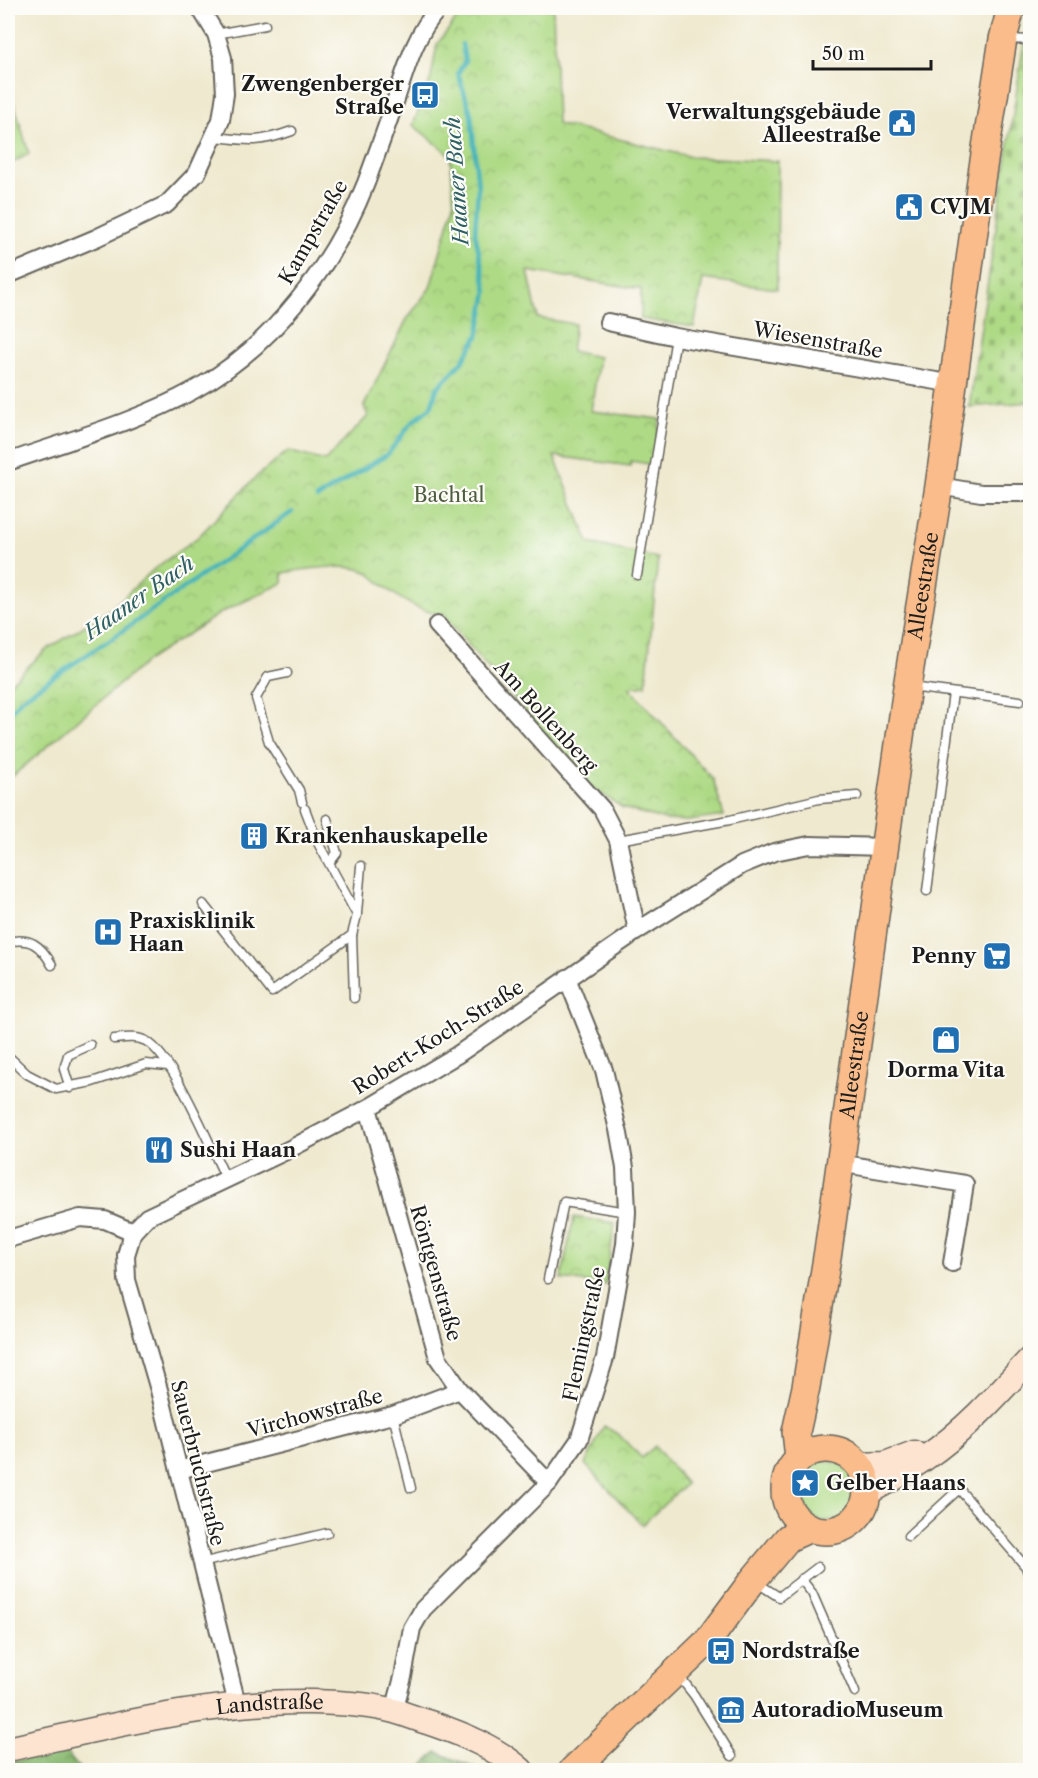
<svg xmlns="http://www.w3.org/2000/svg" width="1038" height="1778" viewBox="0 0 1038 1778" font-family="'Libre Caslon Text',serif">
  <defs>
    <pattern id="forest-crowns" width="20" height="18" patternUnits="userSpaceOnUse" patternTransform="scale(1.5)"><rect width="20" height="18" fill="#8aba72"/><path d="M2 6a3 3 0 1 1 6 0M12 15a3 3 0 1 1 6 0" fill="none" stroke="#769f62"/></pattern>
    <pattern id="cemetery-stones" width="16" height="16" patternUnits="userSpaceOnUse" patternTransform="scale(1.5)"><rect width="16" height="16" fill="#aeda85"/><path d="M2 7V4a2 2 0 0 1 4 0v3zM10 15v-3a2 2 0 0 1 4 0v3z" fill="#95ba72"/></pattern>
    <pattern id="park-crowns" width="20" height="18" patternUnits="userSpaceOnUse" patternTransform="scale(1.5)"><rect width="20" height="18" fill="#aeda85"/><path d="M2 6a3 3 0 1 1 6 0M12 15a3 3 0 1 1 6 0" fill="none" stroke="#95ba72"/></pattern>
  </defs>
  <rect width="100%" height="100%" fill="#fdfcf7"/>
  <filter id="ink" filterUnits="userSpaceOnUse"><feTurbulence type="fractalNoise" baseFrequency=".0167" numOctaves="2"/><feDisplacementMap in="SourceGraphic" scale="12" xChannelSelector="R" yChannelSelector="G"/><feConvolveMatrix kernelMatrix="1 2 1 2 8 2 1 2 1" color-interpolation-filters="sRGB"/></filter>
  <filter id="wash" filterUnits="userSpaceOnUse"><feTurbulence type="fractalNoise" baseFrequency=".008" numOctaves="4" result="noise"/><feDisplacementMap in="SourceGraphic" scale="24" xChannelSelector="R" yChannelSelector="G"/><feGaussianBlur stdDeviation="1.35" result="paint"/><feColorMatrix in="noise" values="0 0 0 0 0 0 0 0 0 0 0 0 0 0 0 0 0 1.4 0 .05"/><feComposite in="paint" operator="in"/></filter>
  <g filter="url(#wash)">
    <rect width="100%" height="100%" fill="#efe9cf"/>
    <!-- green -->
    <path fill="#aeda85" stroke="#657b50" stroke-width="1.5" d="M814 1461C830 1461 846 1461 854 1478 870 1516 814 1543 797 1497 791 1483 804 1470 814 1461Z"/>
    <!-- forest -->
    <g fill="url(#forest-crowns)" stroke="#536b47" stroke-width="1.5">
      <path d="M63 1749 81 1770H8V1763Z"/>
      <path d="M437 1752 477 1769 478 1770H418Z"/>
    </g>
    <!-- cemetery -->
    <path fill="url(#cemetery-stones)" stroke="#657b50" stroke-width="1.5" d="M1026 29 1030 30V402L969 407Z"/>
    <!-- park -->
    <g fill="url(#park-crowns)" stroke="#657b50" stroke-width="1.5">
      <path d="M465 8H553L557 124 692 157 778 161 777 289 703 279 694 327 641 319V289L528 271 538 318 575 324 571 351 599 357 591 411 660 419 654 465 631 461 630 466 554 456 589 543 658 558 646 685 629 687 713 779 724 816 688 821 666 820 623 808 588 785 443 615C419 611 404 602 385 587 379 582 373 576 367 572 347 562 305 569 283 573V583L222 612 148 660 8 780V685L46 650 111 609 154 569 198 537 256 477 288 451 325 461 368 416 364 406 407 319 430 288 454 204 450 155 413 125 431 78 437 44Z"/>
      <path d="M14 103 29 154 8 165V106Z"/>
      <path d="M574 1217 615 1223 605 1285 561 1279Z"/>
      <path d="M604 1426 619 1435 642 1458 655 1446 686 1484 642 1525 585 1464Z"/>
    </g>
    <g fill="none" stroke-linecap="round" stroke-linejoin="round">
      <!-- stream -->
      <g stroke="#43b3ba" stroke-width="4.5">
        <path d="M317 498 388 454 412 422 431 407 437 388 462 362 478 336 487 292 475 233 478 188 471 114 458 73 465 61 462 44"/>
        <path d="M8 714 22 698 124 630 292 512"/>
      </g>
    </g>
  </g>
  <g filter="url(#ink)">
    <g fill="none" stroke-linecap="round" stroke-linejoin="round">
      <!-- lane casing -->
      <g stroke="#66645b" stroke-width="11">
        <g id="lane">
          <path d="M216 34 265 25"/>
          <path d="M1007 39 1030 40"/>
          <path d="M215 137C249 141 259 143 292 131"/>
          <path d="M637 575 676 337"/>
          <path d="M287 673 268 677 256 698 269 742 299 790 302 802"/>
          <path d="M910 687 1020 701"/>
          <path d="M327 819 337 853 330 862"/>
          <path d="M618 840 730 820 819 799 857 796"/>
          <path d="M927 891 953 693"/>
          <path d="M203 904 272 992 352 935 357 915 318 843 305 809"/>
          <path d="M357 913 361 866"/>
          <path d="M352 935 354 998"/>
          <path d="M8 942C30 937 41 945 52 965"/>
          <path d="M114 1039C124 1038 136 1036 146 1041 174 1057 210 1147 226 1178"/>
          <path d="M8 1056 27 1074 56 1089 92 1082 146 1064 168 1066"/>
          <path d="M70 1088 64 1069 68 1055 90 1045"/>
          <path d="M548 1279 564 1202 627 1212"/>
          <path d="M393 1415 411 1488"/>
          <path d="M908 1536 959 1489 1026 1567 1030 1579"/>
          <path d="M201 1563 327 1533"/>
          <path d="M801 1579 812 1593 855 1692"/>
          <path d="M756 1582 779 1597 818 1567"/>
          <path d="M679 1676 694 1695 732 1756"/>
        </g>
      </g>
      <!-- street casing -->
      <g stroke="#66645b" stroke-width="20">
        <g id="street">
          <path d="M8 275 96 238 167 204 197 173 221 120 225 94 223 58 216 34 200 8"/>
          <path d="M608 322 676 337 954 384"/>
          <path d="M8 462C70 440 136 422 194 390 272 347 334 265 366 183 376 156 386 129 395 102 406 69 415 34 439 8"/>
          <path d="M939 486 981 493H1030"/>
          <path d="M437 625 602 809 618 840 637 931"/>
          <path d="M368 1108 438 1358 460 1390 549 1483"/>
          <path d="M839 1163 965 1184 952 1263"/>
          <path d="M8 1239 80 1218 105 1220 133 1232"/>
          <path d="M179 1470 393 1415 460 1390"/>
          <path d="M237 1704 159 1390 127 1280 126 1255 133 1232 147 1217 286 1151 368 1108 457 1055 637 931 742 865 774 852 809 845 885 847"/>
          <path d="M394 1711 403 1677 412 1628 423 1609 549 1483 579 1440 605 1358 625 1244 627 1212 625 1168 619 1134 604 1070 567 978"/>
        </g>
      </g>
      <!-- secondary casing -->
      <g stroke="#66645b" stroke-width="27">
        <g id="secondary">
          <path d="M859 1465 885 1464 914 1453"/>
          <path d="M869 1492C888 1481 907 1471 925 1458 965 1431 998 1394 1030 1359"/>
          <path id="s1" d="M8 1749C108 1727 210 1700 313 1702 340 1703 368 1704 394 1711 408 1715 420 1720 433 1724 465 1735 496 1748 521 1770"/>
        </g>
      </g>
      <!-- primary casing -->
      <g stroke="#66645b" stroke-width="30">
        <g id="primary">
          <circle cx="826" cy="1490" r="41"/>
          <path id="s2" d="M799 1458 796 1432 806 1387 828 1251 907 687 939 486 981 180 1003 39 1011 8"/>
          <path d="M573 1770 707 1642 753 1580 788 1538 808 1529"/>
        </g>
      </g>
      <!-- lane -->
      <use href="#lane" stroke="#fff" stroke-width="8"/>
      <!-- street -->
      <use href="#street" stroke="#fff" stroke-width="16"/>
      <!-- secondary -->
      <use href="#secondary" stroke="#fde4d0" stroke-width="24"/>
      <!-- primary -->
      <use href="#primary" stroke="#f9bc8a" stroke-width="27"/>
    </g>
  </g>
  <!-- icons -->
  <defs>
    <g id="bus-square" transform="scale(1.5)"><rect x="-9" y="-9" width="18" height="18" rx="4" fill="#1f6fb2" stroke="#fdfcf7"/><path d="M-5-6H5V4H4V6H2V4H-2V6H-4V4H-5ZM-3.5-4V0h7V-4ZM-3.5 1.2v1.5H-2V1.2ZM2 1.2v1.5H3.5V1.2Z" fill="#fff"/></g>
    <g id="civic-square" transform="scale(1.5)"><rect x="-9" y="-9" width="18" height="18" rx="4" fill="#1f6fb2" stroke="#fdfcf7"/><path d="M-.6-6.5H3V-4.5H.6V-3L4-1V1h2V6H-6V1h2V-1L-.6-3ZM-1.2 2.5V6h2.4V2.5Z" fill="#fff"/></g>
    <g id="building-square" transform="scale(1.5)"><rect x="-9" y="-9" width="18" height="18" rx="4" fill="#1f6fb2" stroke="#fdfcf7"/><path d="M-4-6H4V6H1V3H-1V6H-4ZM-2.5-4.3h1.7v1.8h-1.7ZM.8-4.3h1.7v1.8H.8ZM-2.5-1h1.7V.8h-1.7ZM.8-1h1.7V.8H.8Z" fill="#fff"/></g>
    <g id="hospital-square" transform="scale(1.5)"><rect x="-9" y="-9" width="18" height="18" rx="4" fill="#1f6fb2" stroke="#fdfcf7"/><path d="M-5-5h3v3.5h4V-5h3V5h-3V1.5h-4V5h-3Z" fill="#fff"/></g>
    <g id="supermarket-square" transform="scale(1.5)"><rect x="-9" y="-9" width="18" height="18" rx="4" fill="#1f6fb2" stroke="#fdfcf7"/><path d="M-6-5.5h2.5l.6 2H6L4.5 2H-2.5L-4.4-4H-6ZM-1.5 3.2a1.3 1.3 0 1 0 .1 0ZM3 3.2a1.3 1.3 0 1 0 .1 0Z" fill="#fff"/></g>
    <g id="shop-square" transform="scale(1.5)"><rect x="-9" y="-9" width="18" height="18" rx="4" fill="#1f6fb2" stroke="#fdfcf7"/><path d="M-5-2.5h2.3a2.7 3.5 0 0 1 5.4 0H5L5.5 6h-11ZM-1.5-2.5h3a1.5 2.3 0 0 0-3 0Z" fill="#fff"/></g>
    <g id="restaurant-square" transform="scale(1.5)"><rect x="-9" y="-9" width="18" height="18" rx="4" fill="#1f6fb2" stroke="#fdfcf7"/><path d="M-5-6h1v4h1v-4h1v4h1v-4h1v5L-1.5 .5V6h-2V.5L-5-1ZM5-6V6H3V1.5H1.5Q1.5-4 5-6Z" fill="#fff"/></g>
    <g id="sight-square" transform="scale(1.5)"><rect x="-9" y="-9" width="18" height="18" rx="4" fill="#1f6fb2" stroke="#fdfcf7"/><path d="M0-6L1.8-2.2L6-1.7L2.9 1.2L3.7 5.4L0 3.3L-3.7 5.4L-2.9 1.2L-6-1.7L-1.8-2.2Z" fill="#fff"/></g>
    <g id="museum-square" transform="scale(1.5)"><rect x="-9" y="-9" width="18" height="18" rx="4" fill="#1f6fb2" stroke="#fdfcf7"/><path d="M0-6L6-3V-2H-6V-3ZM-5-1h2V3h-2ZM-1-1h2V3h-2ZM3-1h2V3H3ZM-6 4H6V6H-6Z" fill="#fff"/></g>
  </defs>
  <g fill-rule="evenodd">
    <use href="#bus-square" x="425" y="95"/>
    <use href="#civic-square" x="902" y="123"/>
    <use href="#civic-square" x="909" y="207"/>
    <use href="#building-square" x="254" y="836"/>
    <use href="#hospital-square" x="108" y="932"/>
    <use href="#supermarket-square" x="997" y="956"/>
    <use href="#shop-square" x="946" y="1040"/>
    <use href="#restaurant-square" x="159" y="1150"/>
    <use href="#sight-square" x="805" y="1483"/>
    <use href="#bus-square" x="721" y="1651"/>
    <use href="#museum-square" x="731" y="1710"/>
  </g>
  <g text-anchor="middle" stroke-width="4.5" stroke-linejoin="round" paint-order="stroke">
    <!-- poi labels -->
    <g font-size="20" font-weight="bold" fill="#1c1c1c" stroke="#fdfcf7" text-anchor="start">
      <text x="404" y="91" text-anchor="end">Zwengenberger<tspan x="404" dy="23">Straße</tspan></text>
      <text x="881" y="119" text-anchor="end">Verwaltungsgebäude<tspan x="881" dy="23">Alleestraße</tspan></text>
      <text x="930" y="214">CVJM</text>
      <text x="275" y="843">Krankenhauskapelle</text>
      <text x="129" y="928">Praxisklinik<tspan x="129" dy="23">Haan</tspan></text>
      <text x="976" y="963" text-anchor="end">Penny</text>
      <text x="946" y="1077" text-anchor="middle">Dorma Vita</text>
      <text x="180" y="1157">Sushi Haan</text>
      <text x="826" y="1490">Gelber Haans</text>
      <text x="742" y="1658">Nordstraße</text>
      <text x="752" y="1717">AutoradioMuseum</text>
    </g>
    <!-- street labels -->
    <g font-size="20" fill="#1c1c1c" stroke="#fdfcf7">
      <text transform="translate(313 232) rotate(-60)" y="7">Kampstraße</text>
      <text transform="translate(818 340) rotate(10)" y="7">Wiesenstraße</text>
      <text dy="7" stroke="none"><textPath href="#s2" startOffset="882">Alleestraße</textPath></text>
      <text transform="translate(546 716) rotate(48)" y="7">Am Bollenberg</text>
      <text transform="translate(438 1037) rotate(-32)" y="7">Robert-Koch-Straße</text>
      <text dy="7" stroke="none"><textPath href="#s2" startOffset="398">Alleestraße</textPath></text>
      <text transform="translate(436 1273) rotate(74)" y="7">Röntgenstraße</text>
      <text transform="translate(584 1334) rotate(-78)" y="7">Flemingstraße</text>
      <text transform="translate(315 1413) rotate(-15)" y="7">Virchowstraße</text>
      <text transform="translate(198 1463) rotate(76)" y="7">Sauerbruchstraße</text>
      <text dy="7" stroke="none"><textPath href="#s1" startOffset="266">Landstraße</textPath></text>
    </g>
    <!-- park labels -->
    <g font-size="20" fill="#4f5e41" stroke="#fdfcf7">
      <text x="449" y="502">Bachtal</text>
    </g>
    <!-- water labels -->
    <g font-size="21" font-style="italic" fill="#2e6063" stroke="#fdfcf7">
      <text transform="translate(457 181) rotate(-94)" y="7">Haaner Bach</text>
      <text transform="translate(139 598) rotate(-35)" y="7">Haaner Bach</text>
    </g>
  </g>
  <!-- margin -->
  <rect width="1038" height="1778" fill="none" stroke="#fdfcf7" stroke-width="30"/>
  <!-- scale -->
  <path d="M813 60v9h118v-9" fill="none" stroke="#1c1c1c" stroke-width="3"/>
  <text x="822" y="60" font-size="18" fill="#1c1c1c" stroke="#fdfcf7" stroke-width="4.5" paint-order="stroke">50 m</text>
</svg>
